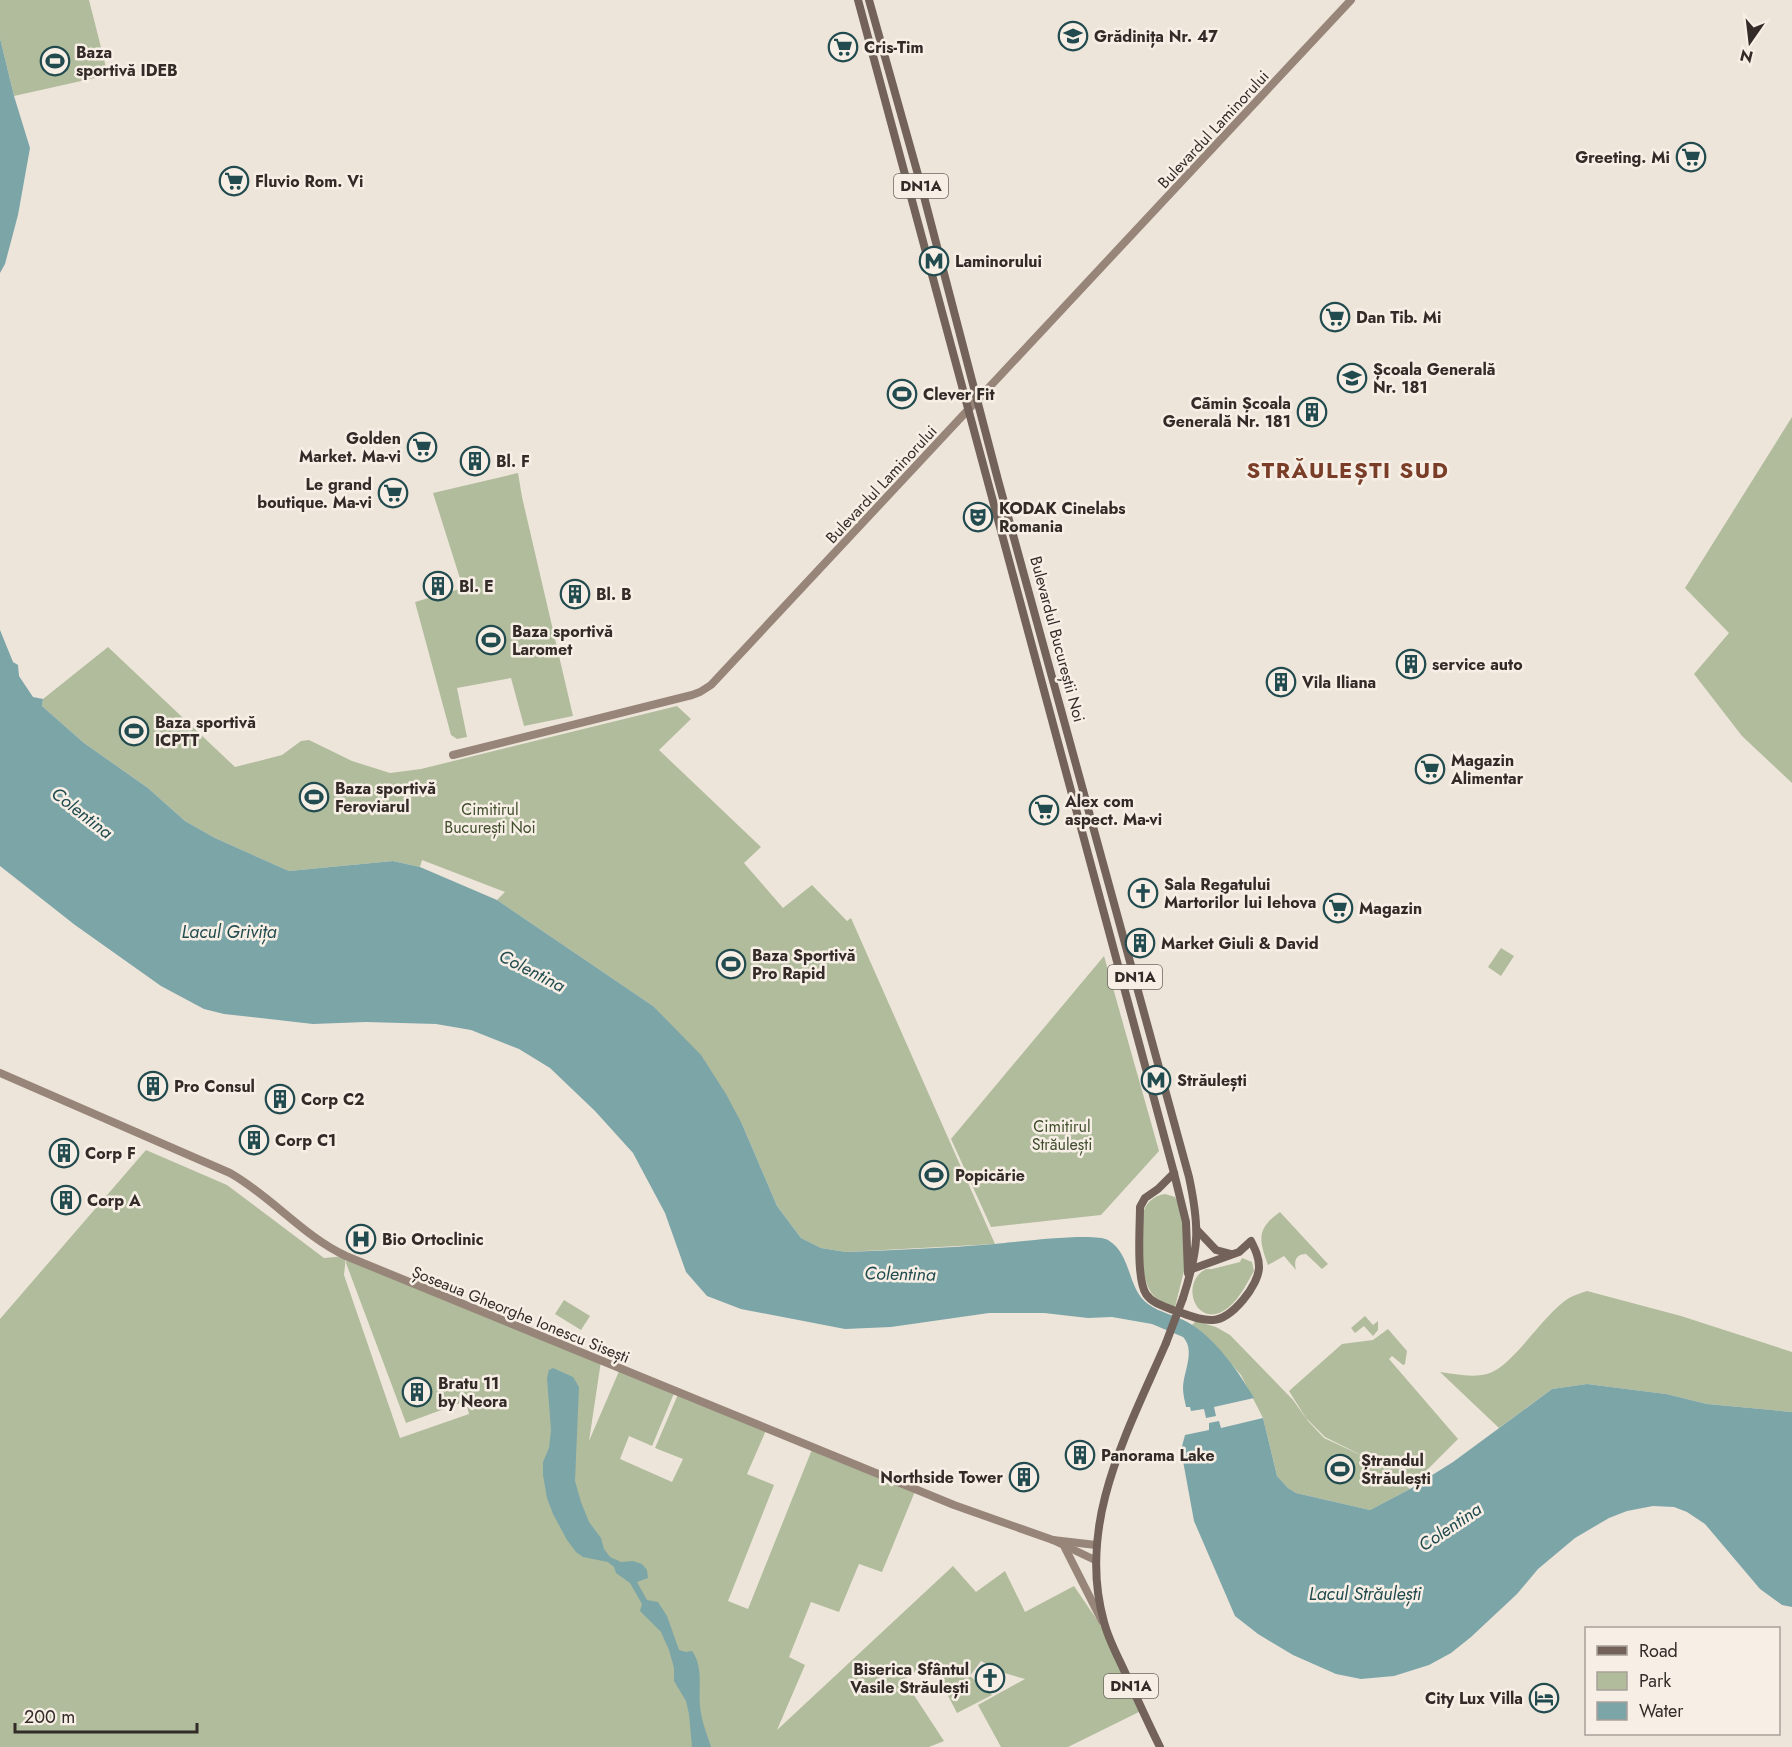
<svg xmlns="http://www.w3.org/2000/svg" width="1792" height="1747" viewBox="0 0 1792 1747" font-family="Jost,sans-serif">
  <rect width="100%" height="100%" fill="#eee5da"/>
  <!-- green -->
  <g fill="#b0bc9c">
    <path d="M0 0H89L108 75 14 96 0 38Z"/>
    <path d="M1792 417V783L1742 736 1694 674 1729 633 1685 588Z"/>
    <path d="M518 473 522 497 573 716 524 726 511 678 457 688 467 737 457 739 451 735 415 602 463 588 433 493Z"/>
    <path d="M108 647 235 767 282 755 301 741 309 740 352 761 390 773 421 769 677 706 691 719 659 750 761 847 744 863 783 908 812 885 847 921 851 918 995 1244 846 1252 821 1248 801 1238 777 1206 742 1124 653 1006 497 900 505 892 422 860 420 867 393 861 289 871 215 838 185 821 148 788 84 743 42 706 43 699Z"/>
    <path d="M1501 948 1514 956 1501 976 1488 967Z"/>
    <path d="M1104 956 1159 1151 1101 1215 991 1227 951 1139Z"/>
    <path d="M146 1150 227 1185 324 1258 346 1256 344 1275 400 1438 469 1414 466 1401 406 1423 346 1263 347 1258 601 1361 589 1441 620 1369 675 1391 652 1446 629 1436 620 1459 672 1482 683 1459 655 1448 679 1392 767 1428 747 1474 774 1485 728 1601 748 1609 813 1447 916 1489 882 1572 859 1564 839 1612 811 1602 789 1657 805 1665 777 1730 953 1566 976 1592 1005 1571 1025 1612 1074 1586 1110 1639 1143 1710 1068 1747H1001L978 1705 1025 1679 1001 1672 981 1661 970 1676 992 1695 957 1713 930 1661 904 1680 944 1741 929 1747H0V1319Z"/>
    <path d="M1165 1194 1175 1197 1182 1211 1186 1263 1175 1307C1167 1304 1159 1302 1154 1296 1138 1279 1143 1239 1142 1216 1145 1204 1152 1196 1165 1194Z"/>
    <path d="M1280 1212 1328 1264 1322 1269 1306 1254C1295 1254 1294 1262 1296 1270L1284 1256 1268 1265C1259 1240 1256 1229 1280 1212Z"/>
    <path d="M1242 1258 1252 1262 1254 1271C1247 1283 1240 1298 1229 1307 1197 1333 1178 1283 1206 1269H1212L1240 1262Z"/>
    <path d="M1587 1291 1681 1316 1792 1352V1412L1707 1404 1666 1394 1587 1384 1552 1389 1499 1428 1440 1372C1455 1374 1472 1378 1487 1374 1513 1367 1543 1314 1569 1298 1574 1295 1581 1293 1587 1291Z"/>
    <path d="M564 1300 590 1316 581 1330 555 1314Z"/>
    <path d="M1365 1316 1373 1325 1378 1321V1330L1373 1336 1364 1326 1355 1333 1351 1328Z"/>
    <path d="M1196 1321 1216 1327 1230 1335 1293 1400 1308 1421 1324 1438 1367 1458 1325 1437 1306 1418 1289 1391 1342 1344 1373 1340 1388 1329 1407 1351 1405 1364 1403 1365 1392 1356 1389 1359 1458 1439 1421 1476 1411 1480 1394 1477 1410 1489 1370 1510 1296 1493 1288 1488 1277 1476 1263 1418 1241 1375 1212 1342 1192 1325Z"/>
  </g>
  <!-- water -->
  <g fill="#7ca5a8">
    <path d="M0 38 14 96 30 148 18 215 5 264 0 273Z"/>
    <path d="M0 630 13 662 18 665 19 676 33 697 43 699 42 706 84 743 148 788 185 821 215 838 289 871 393 861 420 867 497 900 653 1006 701 1055 726 1094 742 1124 777 1206 801 1238 821 1248 846 1252C895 1250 946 1248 995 1244 1015 1242 1095 1232 1108 1240 1132 1254 1127 1289 1148 1304 1160 1313 1176 1315 1189 1323 1215 1338 1239 1372 1254 1398L1214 1407 1216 1416 1206 1418 1204 1409 1191 1411 1190 1407H1186C1185 1401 1183 1395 1183 1388 1183 1372 1196 1351 1183 1337L1152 1324 1112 1317 1088 1318 1044 1313H989L891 1327 845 1329 741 1309 707 1296 686 1272 665 1213 633 1153 595 1111 550 1068 519 1049 471 1030 436 1024 366 1022 313 1024 224 1014 204 1009 161 986 75 925 0 866Z"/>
    <path d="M553 1368 573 1377 579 1387 575 1481 581 1502 589 1522 601 1538 604 1549 610 1557 621 1562 633 1561 642 1564 647 1570 648 1578 637 1582 647 1600 658 1602 667 1616 679 1650 686 1652 692 1651C704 1668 698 1688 700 1706 701 1720 707 1734 711 1747H692L689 1714 686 1701 674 1681V1668L669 1650 661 1632 640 1611 642 1604 630 1583 616 1573 614 1567 608 1562 583 1557 576 1552 567 1540 553 1514 547 1498 543 1475V1462L549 1448 551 1430 547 1378 549 1370Z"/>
    <path d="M1587 1384 1666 1394 1707 1404 1792 1412V1607L1782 1605 1760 1589 1705 1524 1687 1512 1674 1507 1653 1506 1627 1511 1609 1518 1575 1538 1538 1569 1517 1594 1471 1637 1451 1653 1429 1665 1394 1676 1361 1679 1336 1674 1293 1655 1258 1634 1235 1616 1194 1521 1181 1450 1185 1435 1209 1430V1423L1219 1421 1221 1428 1263 1418 1277 1476 1288 1488 1296 1493 1370 1510 1410 1489 1453 1462 1552 1389Z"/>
  </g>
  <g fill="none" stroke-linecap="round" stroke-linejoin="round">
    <!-- secondary -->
    <g stroke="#988579" stroke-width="8">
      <path d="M453 755 692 695 700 692 711 685 1351 0"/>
      <path d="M0 1073 230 1173C271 1196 303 1236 346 1256L954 1505 1053 1540 1095 1560"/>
      <path d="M1053 1540 1096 1545"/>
      <path d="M1065 1548 1102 1621"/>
    </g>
    <!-- primary -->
    <g stroke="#736259" stroke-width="8">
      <path d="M858 0 1174 1173 1186 1222 1188 1273"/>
      <path d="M869 0 922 189 998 480 1189 1177C1200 1229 1199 1248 1183 1298"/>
      <path d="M1174 1173 1158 1189 1145 1198 1140 1207C1140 1227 1136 1278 1146 1294 1152 1303 1163 1306 1173 1310 1186 1314 1199 1321 1213 1320 1232 1319 1259 1285 1259 1267 1259 1257 1255 1249 1251 1241L1239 1252 1192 1269"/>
      <path d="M1197 1230 1216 1250 1231 1254"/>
      <path d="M1160 1747C1147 1721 1135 1694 1123 1668 1116 1653 1108 1638 1104 1622 1076 1523 1128 1431 1166 1343"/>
    </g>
    <!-- primary-bridge -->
    <path stroke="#736259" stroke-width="8" d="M1166 1343 1183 1298"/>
  </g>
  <!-- icons -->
  <defs>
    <g id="school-ring" transform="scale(1.5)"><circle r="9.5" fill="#f7efe6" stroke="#214b4f" stroke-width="1.5"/><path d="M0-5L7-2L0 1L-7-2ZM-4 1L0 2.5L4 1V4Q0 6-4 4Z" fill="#214b4f"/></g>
    <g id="supermarket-ring" transform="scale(1.5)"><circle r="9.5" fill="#f7efe6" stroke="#214b4f" stroke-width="1.5"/><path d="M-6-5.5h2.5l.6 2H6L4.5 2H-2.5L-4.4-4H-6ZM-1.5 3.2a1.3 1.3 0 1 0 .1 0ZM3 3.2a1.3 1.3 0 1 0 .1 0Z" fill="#214b4f"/></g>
    <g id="stadium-ring" transform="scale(1.5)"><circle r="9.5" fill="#f7efe6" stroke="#214b4f" stroke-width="1.5"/><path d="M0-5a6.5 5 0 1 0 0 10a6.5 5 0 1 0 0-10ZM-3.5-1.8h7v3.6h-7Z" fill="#214b4f"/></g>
    <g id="metro-ring" transform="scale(1.5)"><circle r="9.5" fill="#f7efe6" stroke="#214b4f" stroke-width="1.5"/><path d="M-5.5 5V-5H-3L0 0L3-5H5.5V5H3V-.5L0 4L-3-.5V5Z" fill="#214b4f"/></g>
    <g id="building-ring" transform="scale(1.5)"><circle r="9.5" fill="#f7efe6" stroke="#214b4f" stroke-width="1.5"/><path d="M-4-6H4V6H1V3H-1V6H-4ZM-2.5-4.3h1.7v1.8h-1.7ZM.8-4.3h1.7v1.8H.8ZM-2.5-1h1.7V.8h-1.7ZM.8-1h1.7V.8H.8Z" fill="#214b4f"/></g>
    <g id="theatre-ring" transform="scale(1.5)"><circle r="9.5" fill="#f7efe6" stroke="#214b4f" stroke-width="1.5"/><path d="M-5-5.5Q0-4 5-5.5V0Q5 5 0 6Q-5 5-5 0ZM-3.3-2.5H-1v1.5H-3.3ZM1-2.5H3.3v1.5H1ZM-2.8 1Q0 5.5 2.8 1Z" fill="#214b4f"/></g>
    <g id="church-ring" transform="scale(1.5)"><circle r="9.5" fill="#f7efe6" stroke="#214b4f" stroke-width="1.5"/><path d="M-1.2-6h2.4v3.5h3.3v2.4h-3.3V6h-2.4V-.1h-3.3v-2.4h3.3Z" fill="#214b4f"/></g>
    <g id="hospital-ring" transform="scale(1.5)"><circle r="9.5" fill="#f7efe6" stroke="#214b4f" stroke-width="1.5"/><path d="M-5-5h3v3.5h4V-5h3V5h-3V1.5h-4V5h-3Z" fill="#214b4f"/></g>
    <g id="hotel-ring" transform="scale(1.5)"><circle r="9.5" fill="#f7efe6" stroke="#214b4f" stroke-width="1.5"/><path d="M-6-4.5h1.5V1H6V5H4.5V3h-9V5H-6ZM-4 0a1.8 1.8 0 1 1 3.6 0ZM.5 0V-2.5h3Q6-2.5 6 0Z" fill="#214b4f"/></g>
  </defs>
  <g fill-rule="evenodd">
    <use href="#school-ring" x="1073" y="36"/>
    <use href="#supermarket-ring" x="843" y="47"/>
    <use href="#stadium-ring" x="55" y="61"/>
    <use href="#supermarket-ring" x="1691" y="157"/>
    <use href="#supermarket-ring" x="234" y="181"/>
    <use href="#metro-ring" x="934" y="261"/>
    <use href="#supermarket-ring" x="1335" y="317"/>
    <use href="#school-ring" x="1352" y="378"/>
    <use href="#stadium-ring" x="902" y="394"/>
    <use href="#building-ring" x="1312" y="412"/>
    <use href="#supermarket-ring" x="422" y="447"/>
    <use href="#building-ring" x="475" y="461"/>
    <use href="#supermarket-ring" x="393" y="493"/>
    <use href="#theatre-ring" x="978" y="517"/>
    <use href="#building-ring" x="438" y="586"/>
    <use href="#building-ring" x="575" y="594"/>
    <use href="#stadium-ring" x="491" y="640"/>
    <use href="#building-ring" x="1411" y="664"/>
    <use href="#building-ring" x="1281" y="682"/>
    <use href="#stadium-ring" x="134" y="731"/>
    <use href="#supermarket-ring" x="1430" y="769"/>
    <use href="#stadium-ring" x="314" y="797"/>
    <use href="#supermarket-ring" x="1044" y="810"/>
    <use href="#church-ring" x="1143" y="893"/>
    <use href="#supermarket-ring" x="1338" y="908"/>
    <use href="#building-ring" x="1140" y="943"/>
    <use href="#stadium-ring" x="731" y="964"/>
    <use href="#metro-ring" x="1156" y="1080"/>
    <use href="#building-ring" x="153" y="1086"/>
    <use href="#building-ring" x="280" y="1099"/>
    <use href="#building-ring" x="254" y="1140"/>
    <use href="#building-ring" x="64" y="1153"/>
    <use href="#stadium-ring" x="934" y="1175"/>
    <use href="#building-ring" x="66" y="1200"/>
    <use href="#hospital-ring" x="361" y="1239"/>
    <use href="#building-ring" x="417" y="1392"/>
    <use href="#building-ring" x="1080" y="1455"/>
    <use href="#stadium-ring" x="1340" y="1469"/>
    <use href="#building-ring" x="1024" y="1477"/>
    <use href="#church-ring" x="990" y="1678"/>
    <use href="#hotel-ring" x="1544" y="1698"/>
  </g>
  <g text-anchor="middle" stroke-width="5" stroke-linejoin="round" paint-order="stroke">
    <!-- shield labels -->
    <g fill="#f7efe6" stroke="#6d6660" stroke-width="1.5">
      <rect x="894" y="174" width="54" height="24" rx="4.5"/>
      <rect x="1108" y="965" width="54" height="24" rx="4.5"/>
      <rect x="1104" y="1674" width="54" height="24" rx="4.5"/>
    </g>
    <g font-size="15" font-weight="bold" fill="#322b27">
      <text x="921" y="191">DN1A</text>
      <text x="1135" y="982">DN1A</text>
      <text x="1131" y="1691">DN1A</text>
    </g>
    <!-- poi labels -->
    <g font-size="16" font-weight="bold" fill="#322b27" stroke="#f7efe6" text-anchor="start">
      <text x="1094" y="42">Grădinița Nr. 47</text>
      <text x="864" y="53">Cris-Tim</text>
      <text x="76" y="58">Baza<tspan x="76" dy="18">sportivă IDEB</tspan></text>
      <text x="1670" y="163" text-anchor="end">Greeting. Mi</text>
      <text x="255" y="187">Fluvio Rom. Vi</text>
      <text x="955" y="267">Laminorului</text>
      <text x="1356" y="323">Dan Tib. Mi</text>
      <text x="1373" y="375">Școala Generală<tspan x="1373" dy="18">Nr. 181</tspan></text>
      <text x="923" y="400">Clever Fit</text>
      <text x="1291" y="409" text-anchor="end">Cămin Școala<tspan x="1291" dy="18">Generală Nr. 181</tspan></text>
      <text x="401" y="444" text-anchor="end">Golden<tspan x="401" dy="18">Market. Ma-vi</tspan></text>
      <text x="496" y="467">Bl. F</text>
      <text x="372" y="490" text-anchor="end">Le grand<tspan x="372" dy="18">boutique. Ma-vi</tspan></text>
      <text x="999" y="514">KODAK Cinelabs<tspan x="999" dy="18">Romania</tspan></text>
      <text x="459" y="592">Bl. E</text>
      <text x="596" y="600">Bl. B</text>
      <text x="512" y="637">Baza sportivă<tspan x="512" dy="18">Laromet</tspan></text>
      <text x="1432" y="670">service auto</text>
      <text x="1302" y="688">Vila Iliana</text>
      <text x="155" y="728">Baza sportivă<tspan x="155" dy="18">ICPTT</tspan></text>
      <text x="1451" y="766">Magazin<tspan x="1451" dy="18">Alimentar</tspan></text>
      <text x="335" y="794">Baza sportivă<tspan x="335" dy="18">Feroviarul</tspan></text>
      <text x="1065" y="807">Alex com<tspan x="1065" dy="18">aspect. Ma-vi</tspan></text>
      <text x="1164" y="890">Sala Regatului<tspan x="1164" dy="18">Martorilor lui Iehova</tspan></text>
      <text x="1359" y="914">Magazin</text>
      <text x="1161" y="949">Market Giuli &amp; David</text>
      <text x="752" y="961">Baza Sportivă<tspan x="752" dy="18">Pro Rapid</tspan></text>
      <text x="1177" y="1086">Străulești</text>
      <text x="174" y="1092">Pro Consul</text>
      <text x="301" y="1105">Corp C2</text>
      <text x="275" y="1146">Corp C1</text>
      <text x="85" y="1159">Corp F</text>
      <text x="955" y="1181">Popicărie</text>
      <text x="87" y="1206">Corp A</text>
      <text x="382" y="1245">Bio Ortoclinic</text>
      <text x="438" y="1389">Bratu 11<tspan x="438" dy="18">by Neora</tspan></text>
      <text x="1101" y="1461">Panorama Lake</text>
      <text x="1361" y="1466">Ștrandul<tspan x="1361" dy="18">Străulești</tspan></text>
      <text x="1003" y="1483" text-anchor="end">Northside Tower</text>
      <text x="969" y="1675" text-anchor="end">Biserica Sfântul<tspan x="969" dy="18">Vasile Străulești</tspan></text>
      <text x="1523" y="1704" text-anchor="end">City Lux Villa</text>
    </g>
    <!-- street labels -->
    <g font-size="16" fill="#322b27" stroke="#f7efe6">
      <text transform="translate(1213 129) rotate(-47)" y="6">Bulevardul Laminorului</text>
      <text transform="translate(881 484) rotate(-47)" y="6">Bulevardul Laminorului</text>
      <text transform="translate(1058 639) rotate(75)" y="6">Bulevardul Bucureștii Noi</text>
      <text transform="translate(521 1314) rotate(22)" y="6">Șoseaua Gheorghe Ionescu Sisești</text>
    </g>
    <!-- park labels -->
    <g font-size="16" fill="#414e2d" stroke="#f7efe6">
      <text x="490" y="815">Cimitirul<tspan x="490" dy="18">București Noi</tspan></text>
      <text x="1062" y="1132">Cimitirul<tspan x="1062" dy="18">Străulești</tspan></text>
    </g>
    <!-- water labels -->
    <g font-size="18" font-style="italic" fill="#214b4f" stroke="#f7efe6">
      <text transform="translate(82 813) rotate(38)" y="6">Colentina</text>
      <text x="229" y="938">Lacul Grivița</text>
      <text transform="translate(532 971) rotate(27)" y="6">Colentina</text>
      <text transform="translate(900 1274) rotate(1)" y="6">Colentina</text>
      <text transform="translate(1450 1527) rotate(-34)" y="6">Colentina</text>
      <text x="1365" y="1600">Lacul Străulești</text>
    </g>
    <!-- district labels -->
    <g font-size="22" font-weight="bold" letter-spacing="1.5" fill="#793d28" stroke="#f7efe6">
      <text x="1348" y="478">STRĂULEȘTI SUD</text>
    </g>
  </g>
  <!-- legend -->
  <rect x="1585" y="1627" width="195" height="108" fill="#f7efe6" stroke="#a8a19a" stroke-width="1.5"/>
  <rect x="1597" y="1646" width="30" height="9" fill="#736259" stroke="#a8a19a" stroke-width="1.5"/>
  <text x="1639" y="1657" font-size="18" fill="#322b27">Road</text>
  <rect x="1597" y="1672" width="30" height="18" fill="#b0bc9c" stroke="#a8a19a" stroke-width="1.5"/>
  <text x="1639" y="1687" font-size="18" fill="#322b27">Park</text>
  <rect x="1597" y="1702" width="30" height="18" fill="#7ca5a8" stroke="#a8a19a" stroke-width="1.5"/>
  <text x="1639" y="1717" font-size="18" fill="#322b27">Water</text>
  <!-- north arrow -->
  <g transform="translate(1750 42) rotate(194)" stroke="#f7efe6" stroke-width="4.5" paint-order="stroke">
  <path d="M0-4.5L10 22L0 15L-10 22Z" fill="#322b27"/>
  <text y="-9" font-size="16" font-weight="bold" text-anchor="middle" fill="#322b27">N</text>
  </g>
  <!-- scale -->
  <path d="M15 1723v9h182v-9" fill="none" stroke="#322b27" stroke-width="3"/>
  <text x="24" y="1723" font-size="18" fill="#322b27" stroke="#f7efe6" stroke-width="4.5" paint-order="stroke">200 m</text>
</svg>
